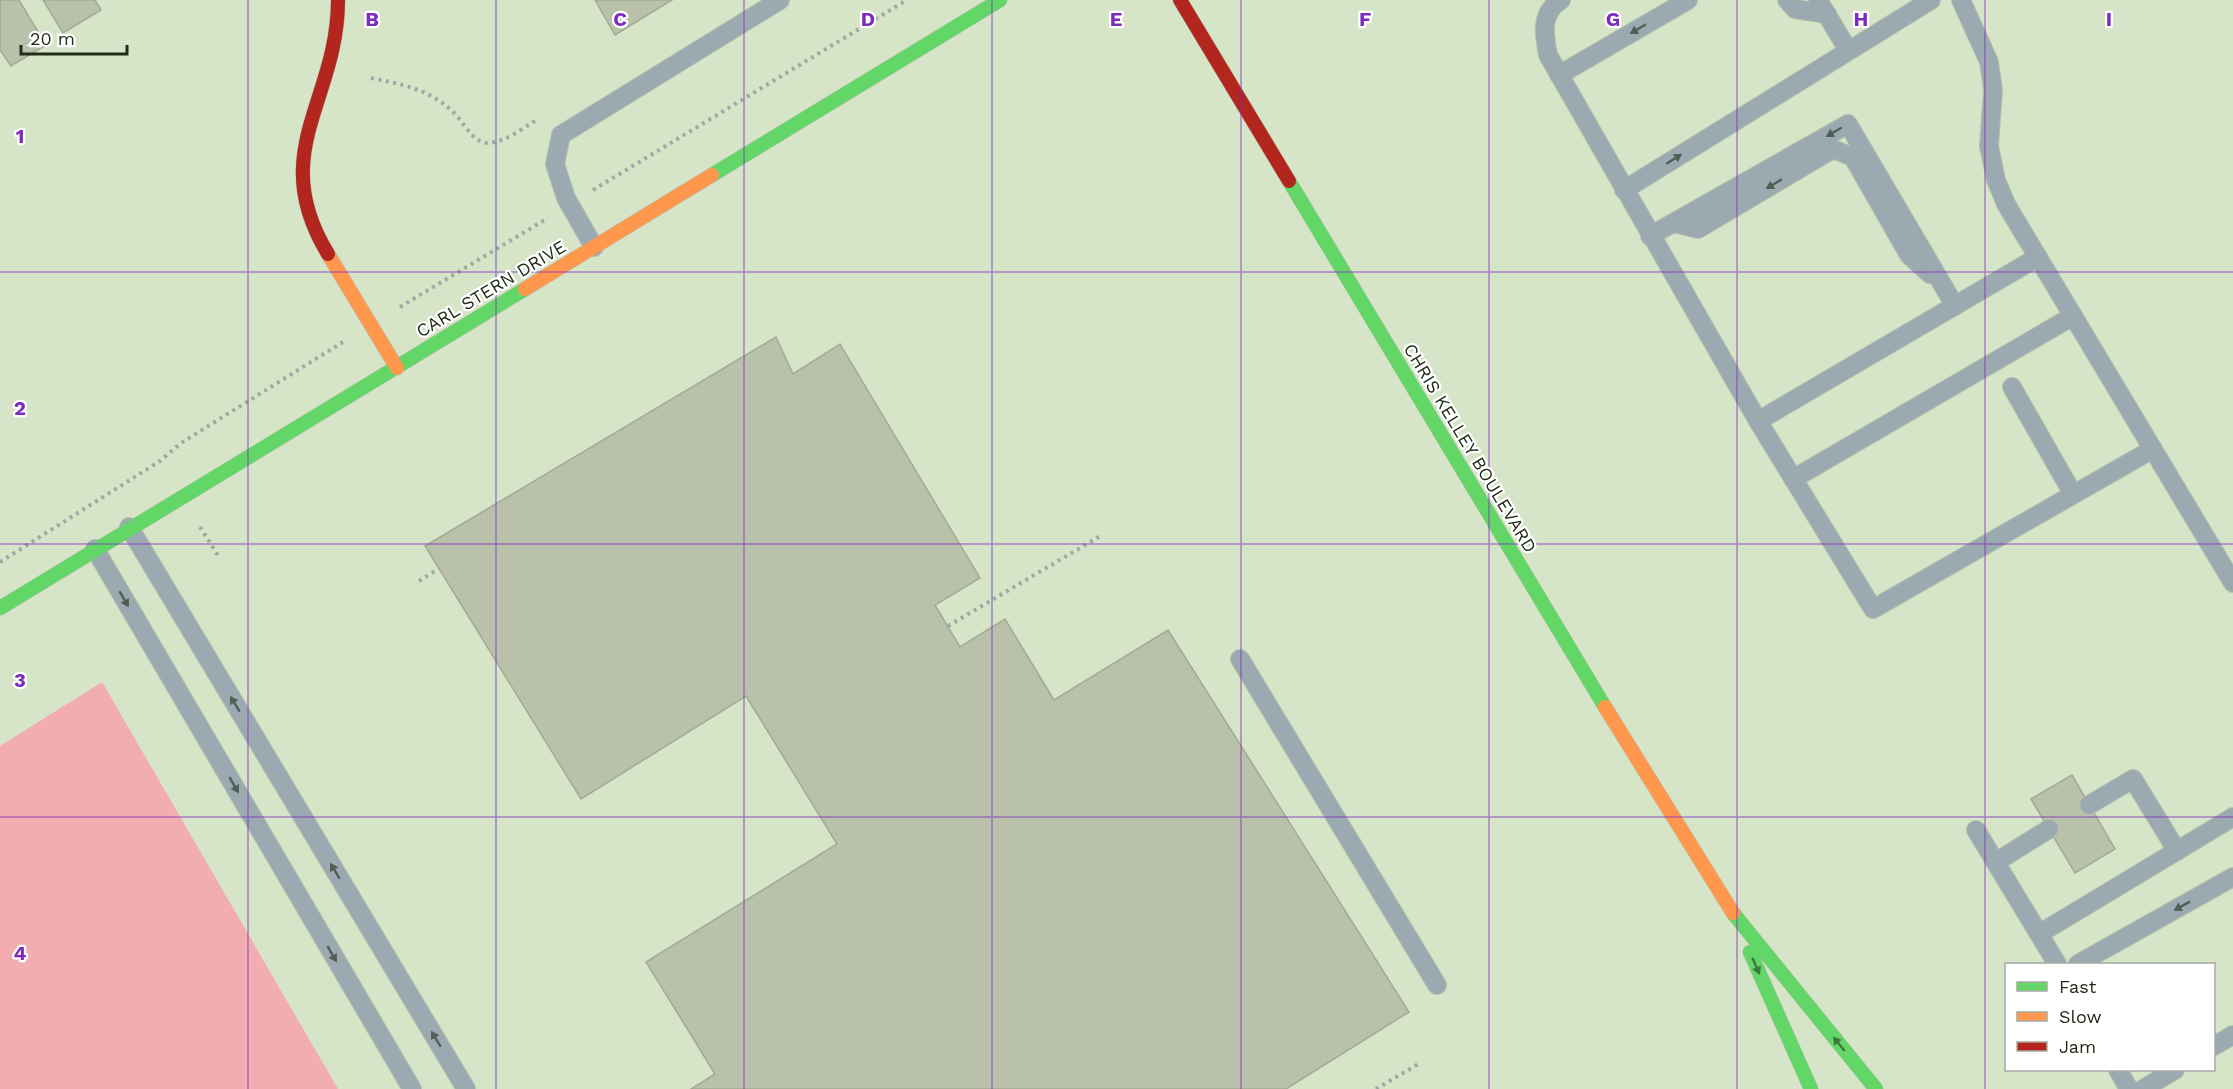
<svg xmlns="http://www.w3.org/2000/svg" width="2233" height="1089" viewBox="0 0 2233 1089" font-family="'Work Sans',sans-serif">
  <rect width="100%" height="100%" fill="#d6e4c8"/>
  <!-- water -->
  <path fill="#f1adb0" d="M102 682 338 1089H0V746Z"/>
  <!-- building -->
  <g fill="#bac1aa" stroke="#a3aa93" stroke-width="1.5">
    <path d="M0 0H19L46 45 11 66 0 50Z"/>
    <path d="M43 0H95L101 10 63 33Z"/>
    <path d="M595 0H672L615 35Z"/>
    <path d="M776 337 793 374 840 344 980 578 935 605 960 647 1005 619 1054 700 1168 630 1409 1012 1286 1089H691L715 1074 646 962 837 844 746 696 581 799 425 546Z"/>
    <path d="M2072 775 2115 849 2075 873 2031 799Z"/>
  </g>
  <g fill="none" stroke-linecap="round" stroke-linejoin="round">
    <!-- lane casing -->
    <g stroke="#b6c0ab" stroke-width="20">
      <g id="lane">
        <path d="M1561 0C1540 13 1544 34 1548 55L1758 421 2038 257"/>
        <path d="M1787 0 1795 9 1827 14"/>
        <path d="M1818 0 1848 50"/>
        <path d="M1961 0 1989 62 1993 90 1989 146 1996 180 2006 204 2233 583"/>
        <path d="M1559 75 1688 0"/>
        <path d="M1624 190 1931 0"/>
        <path d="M1674 223 1698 229 1833 149 1853 157 1909 255 1930 274"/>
        <path d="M1650 236 1848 124 1955 306"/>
        <path d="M594 247 566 198 555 164 561 135 780 0"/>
        <path d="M2012 387 2073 494"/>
        <path d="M1758 421 1873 609 2153 449"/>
        <path d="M1793 479 2073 316"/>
        <path d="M129 527 466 1089"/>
        <path d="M95 549 412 1089"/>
        <path d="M1240 659 1437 985"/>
        <path d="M2089 805 2133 779 2177 851"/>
        <path d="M1976 830 2039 934 2233 817"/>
        <path d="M1996 862 2049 829"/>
        <path d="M2039 934 2057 964"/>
        <path d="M2078 964 2233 877"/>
        <path d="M2214 1046 2233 1035"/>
        <path d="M2118 1070 2129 1089"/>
        <path d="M2143 1089 2175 1070"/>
      </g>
    </g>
    <!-- fast casing -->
    <g stroke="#b6c0ab" stroke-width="15">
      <g id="fast">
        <path d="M712 175 1000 0"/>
        <path d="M1289 181 1605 707"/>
        <path d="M0 608 525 289"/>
        <path d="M1733 913 1876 1089"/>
        <path d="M1750 952 1811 1089"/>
      </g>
    </g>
    <!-- slow casing -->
    <g stroke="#b6c0ab" stroke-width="15">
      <g id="slow">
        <path d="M328 254 397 368"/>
        <path d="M525 289 712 175"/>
        <path d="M1605 707 1733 913"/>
      </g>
    </g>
    <!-- jam casing -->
    <g stroke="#b6c0ab" stroke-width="15">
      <g id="jam">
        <path d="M1180 0 1289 181"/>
        <path d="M328 254C266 152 338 101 338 0"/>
      </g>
    </g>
    <!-- path -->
    <g stroke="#9caaa6" stroke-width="4" stroke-dasharray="3 4.5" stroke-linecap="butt">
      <path d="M371 78C401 84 428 89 451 110 462 119 472 143 488 143 506 142 523 128 538 119"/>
      <path d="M593 190 907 0"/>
      <path d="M400 307 548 218"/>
      <path d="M200 527 219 557"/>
      <path d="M0 562 160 461 181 443 343 342"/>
      <path d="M419 581 438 569"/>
      <path d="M948 626 1102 535"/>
      <path d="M1376 1089 1420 1063"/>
    </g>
    <!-- lane -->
    <use href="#lane" stroke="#9aaab0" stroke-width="18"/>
    <!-- fast -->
    <use href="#fast" stroke="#63d668" stroke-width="14"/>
    <!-- slow -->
    <use href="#slow" stroke="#ff974d" stroke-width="14"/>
    <!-- jam -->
    <use href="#jam" stroke="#b3261e" stroke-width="14"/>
  </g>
  <!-- one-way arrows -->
  <defs><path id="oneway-solid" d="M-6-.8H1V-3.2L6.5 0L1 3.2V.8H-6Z" transform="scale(1.5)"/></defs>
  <g fill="#525e55">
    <use href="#oneway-solid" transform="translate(1638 29) rotate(150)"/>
    <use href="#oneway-solid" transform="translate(1834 132) rotate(150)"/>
    <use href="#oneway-solid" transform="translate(1674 159) rotate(-32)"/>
    <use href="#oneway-solid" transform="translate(1774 184) rotate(149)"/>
    <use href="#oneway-solid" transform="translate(124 599) rotate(60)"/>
    <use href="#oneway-solid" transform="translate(235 704) rotate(-121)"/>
    <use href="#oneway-solid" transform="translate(234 785) rotate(60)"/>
    <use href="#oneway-solid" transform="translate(335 871) rotate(-121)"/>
    <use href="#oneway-solid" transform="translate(2182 906) rotate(151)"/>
    <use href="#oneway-solid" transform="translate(332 954) rotate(60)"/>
    <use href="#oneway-solid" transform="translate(436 1039) rotate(-121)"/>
  </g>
  <g fill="#3f783d">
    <use href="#oneway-solid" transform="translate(1756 966) rotate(66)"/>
    <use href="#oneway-solid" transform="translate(1839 1044) rotate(-129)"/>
  </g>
  <!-- grid -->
  <path fill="none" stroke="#7b2cbf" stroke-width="1.5" stroke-opacity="0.55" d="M248 0V1089M496 0V1089M744 0V1089M992 0V1089M1241 0V1089M1489 0V1089M1737 0V1089M1985 0V1089M0 272H2233M0 544H2233M0 817H2233"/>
  <g text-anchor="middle" stroke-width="4.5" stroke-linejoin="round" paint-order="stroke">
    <!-- street labels -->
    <g font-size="18" fill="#222c19" stroke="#fff">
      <text transform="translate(491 289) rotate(-31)" y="6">CARL STERN DRIVE</text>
      <text transform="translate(1470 448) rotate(59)" y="6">CHRIS KELLEY BOULEVARD</text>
    </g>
  </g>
  <g font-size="20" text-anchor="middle" font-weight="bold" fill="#7b2cbf" stroke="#fff" stroke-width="4.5" stroke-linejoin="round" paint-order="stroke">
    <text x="372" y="26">B</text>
    <text x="620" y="26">C</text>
    <text x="868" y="26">D</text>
    <text x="1116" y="26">E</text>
    <text x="1365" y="26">F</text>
    <text x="1613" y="26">G</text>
    <text x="1861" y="26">H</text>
    <text x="2109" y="26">I</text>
    <text x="20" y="143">1</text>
    <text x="20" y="415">2</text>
    <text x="20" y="687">3</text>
    <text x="20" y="960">4</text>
  </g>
  <!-- legend -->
  <rect x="2005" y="963" width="210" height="108" fill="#ffffff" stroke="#a7aba3" stroke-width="1.5"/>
  <rect x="2017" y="982" width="30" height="9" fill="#63d668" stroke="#a7aba3" stroke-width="1.5"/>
  <text x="2059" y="993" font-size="18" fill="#222c19">Fast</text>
  <rect x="2017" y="1012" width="30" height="9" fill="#ff974d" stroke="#a7aba3" stroke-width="1.5"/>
  <text x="2059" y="1023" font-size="18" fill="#222c19">Slow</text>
  <rect x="2017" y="1042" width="30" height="9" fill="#b3261e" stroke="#a7aba3" stroke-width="1.5"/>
  <text x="2059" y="1053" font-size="18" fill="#222c19">Jam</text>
  <!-- scale -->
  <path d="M21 45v9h106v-9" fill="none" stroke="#222c19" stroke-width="3"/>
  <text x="30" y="45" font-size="18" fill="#222c19" stroke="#ffffff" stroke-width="4.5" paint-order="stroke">20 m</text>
</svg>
